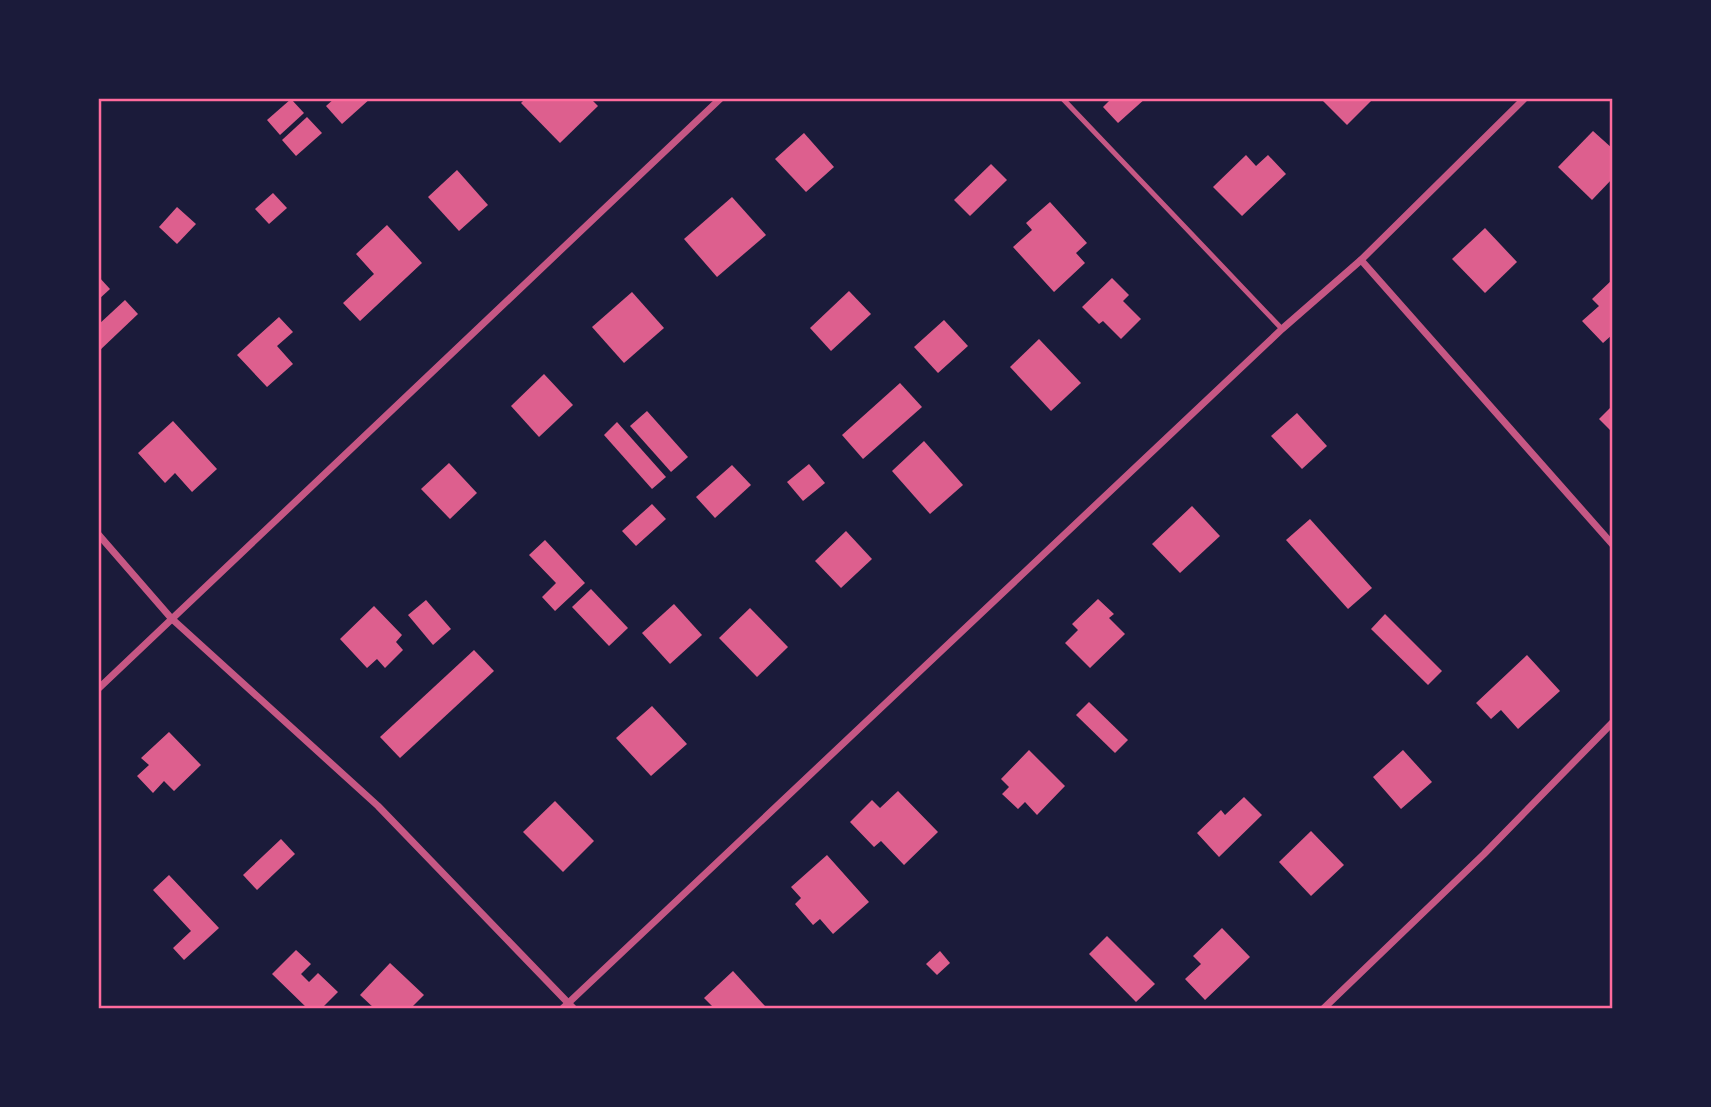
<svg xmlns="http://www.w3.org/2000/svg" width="1711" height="1107" viewBox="0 0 1711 1107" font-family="'PT Serif',serif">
  <rect width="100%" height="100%" fill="#1b1b3a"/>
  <!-- building -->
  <g fill="#dd5f8e">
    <path d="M335 98H371L342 124 326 106Z"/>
    <path d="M526 98H590L598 106 560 143 521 103Z"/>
    <path d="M1112 98H1146L1118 123 1103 107Z"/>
    <path d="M1320 98H1368L1371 101 1347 125Z"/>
    <path d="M291 99 304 113 280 135 267 120Z"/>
    <path d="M307 117 322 133 296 156 282 140Z"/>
    <path d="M1593 131 1613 149V178L1592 200 1558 167Z"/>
    <path d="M804 133 834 167 806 192 775 159Z"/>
    <path d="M1246 155 1256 166 1268 155 1286 174 1242 216 1213 187Z"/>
    <path d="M991 164 1007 180 970 216 954 200Z"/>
    <path d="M457 170 488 205 459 231 428 197Z"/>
    <path d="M273 193 287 208 269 224 255 209Z"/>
    <path d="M732 197 766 235 717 277 684 239Z"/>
    <path d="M1050 202 1087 243 1076 253 1085 263 1054 292 1013 247 1032 230 1026 223Z"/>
    <path d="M177 207 196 224 177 244 159 227Z"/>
    <path d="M387 225 422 263 360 321 343 303 374 274 356 254Z"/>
    <path d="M1485 228 1517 262 1485 293 1452 259Z"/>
    <path d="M98 276 110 289 98 300Z"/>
    <path d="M1112 278 1129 295 1123 301 1141 319 1121 339 1103 321 1099 324 1082 307Z"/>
    <path d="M1613 279V334L1603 343 1582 321 1599 306 1592 299Z"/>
    <path d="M849 291 871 314 831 351 810 328Z"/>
    <path d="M632 292 664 328 624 363 592 327Z"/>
    <path d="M125 300 138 314 98 352V325Z"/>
    <path d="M279 317 293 332 277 346 293 364 267 387 237 355Z"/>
    <path d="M944 320 968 346 938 373 914 347Z"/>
    <path d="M1039 339 1081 383 1051 411 1010 367Z"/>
    <path d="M544 374 573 405 539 437 511 406Z"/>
    <path d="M900 383 922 407 863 459 842 435Z"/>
    <path d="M1613 405V433L1599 419Z"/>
    <path d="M647 411 688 457 671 472 630 426Z"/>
    <path d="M1297 413 1327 446 1302 469 1271 436Z"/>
    <path d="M173 421 217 469 192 492 175 473 165 483 138 453Z"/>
    <path d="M617 422 666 477 652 489 604 435Z"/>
    <path d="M924 441 963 485 930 514 892 471Z"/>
    <path d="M449 463 477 493 450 519 421 489Z"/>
    <path d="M809 464 825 483 803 501 787 482Z"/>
    <path d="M732 465 751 485 715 518 696 497Z"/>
    <path d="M652 504 666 519 636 546 622 531Z"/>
    <path d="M1192 506 1220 536 1180 573 1152 544Z"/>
    <path d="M1310 519 1372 588 1348 609 1286 540Z"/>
    <path d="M846 531 872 559 841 588 815 561Z"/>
    <path d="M545 540 585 583 555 611 542 597 556 583 529 555Z"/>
    <path d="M591 589 628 628 609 646 572 607Z"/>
    <path d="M1098 599 1114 614 1109 618 1125 634 1090 668 1065 643 1078 630 1072 624Z"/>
    <path d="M426 600 451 629 433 645 408 615Z"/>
    <path d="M674 604 702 635 670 664 642 633Z"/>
    <path d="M374 606 402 635 396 642 403 650 385 668 377 659 367 668 340 639Z"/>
    <path d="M750 608 788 647 757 677 719 638Z"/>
    <path d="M1385 614 1442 671 1428 685 1371 629Z"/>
    <path d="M474 650 494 671 400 758 380 737Z"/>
    <path d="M1527 655 1560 691 1518 729 1501 710 1491 719 1476 703Z"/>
    <path d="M1089 702 1128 740 1115 753 1076 715Z"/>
    <path d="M652 706 687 744 651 776 616 738Z"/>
    <path d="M169 732 201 765 174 791 164 781 153 793 137 776 149 765 141 758Z"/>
    <path d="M1029 750 1065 786 1037 815 1025 802 1018 809 1002 794 1009 787 1001 779Z"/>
    <path d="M1403 750 1432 782 1401 809 1373 777Z"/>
    <path d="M898 791 938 832 904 865 881 841 874 847 850 822 872 800 880 808Z"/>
    <path d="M1244 797 1262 815 1219 857 1197 833 1221 810 1225 815Z"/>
    <path d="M555 801 594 841 563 872 523 832Z"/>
    <path d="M1311 831 1344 865 1311 896 1279 862Z"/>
    <path d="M281 839 295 854 257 890 243 875Z"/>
    <path d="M827 855 869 902 833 934 820 919 813 925 795 904 801 898 791 887Z"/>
    <path d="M169 875 219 928 184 960 173 948 191 931 153 890Z"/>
    <path d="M1222 928 1250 957 1205 1000 1185 979 1201 964 1193 956Z"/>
    <path d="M1107 936 1155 984 1136 1002 1089 954Z"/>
    <path d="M296 950 311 964 301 974 309 982 318 973 338 992 321 1009H308L272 974Z"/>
    <path d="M940 951 950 963 937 975 926 964Z"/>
    <path d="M390 963 424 995 410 1009H375L360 995Z"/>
    <path d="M733 971 765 1006 761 1009H715L704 998Z"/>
  </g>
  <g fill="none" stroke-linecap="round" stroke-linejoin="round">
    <!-- service -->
    <path stroke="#c65784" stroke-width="5" d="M1062 98 1282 329"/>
    <!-- minor -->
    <g stroke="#c65784" stroke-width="7">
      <path d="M1361 260 1613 545"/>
      <path d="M98 534 171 618 378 806 574 1009"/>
      <path d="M98 689 721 98"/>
      <path d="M562 1009 1282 329 1361 260 1525 98"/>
      <path d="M1323 1009 1484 854 1613 722"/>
    </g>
  </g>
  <!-- border -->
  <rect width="1711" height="1107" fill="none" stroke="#1b1b3a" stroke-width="200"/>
  <rect x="100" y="100" width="1511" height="907" fill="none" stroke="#ff6b9d" stroke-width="2.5"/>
</svg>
